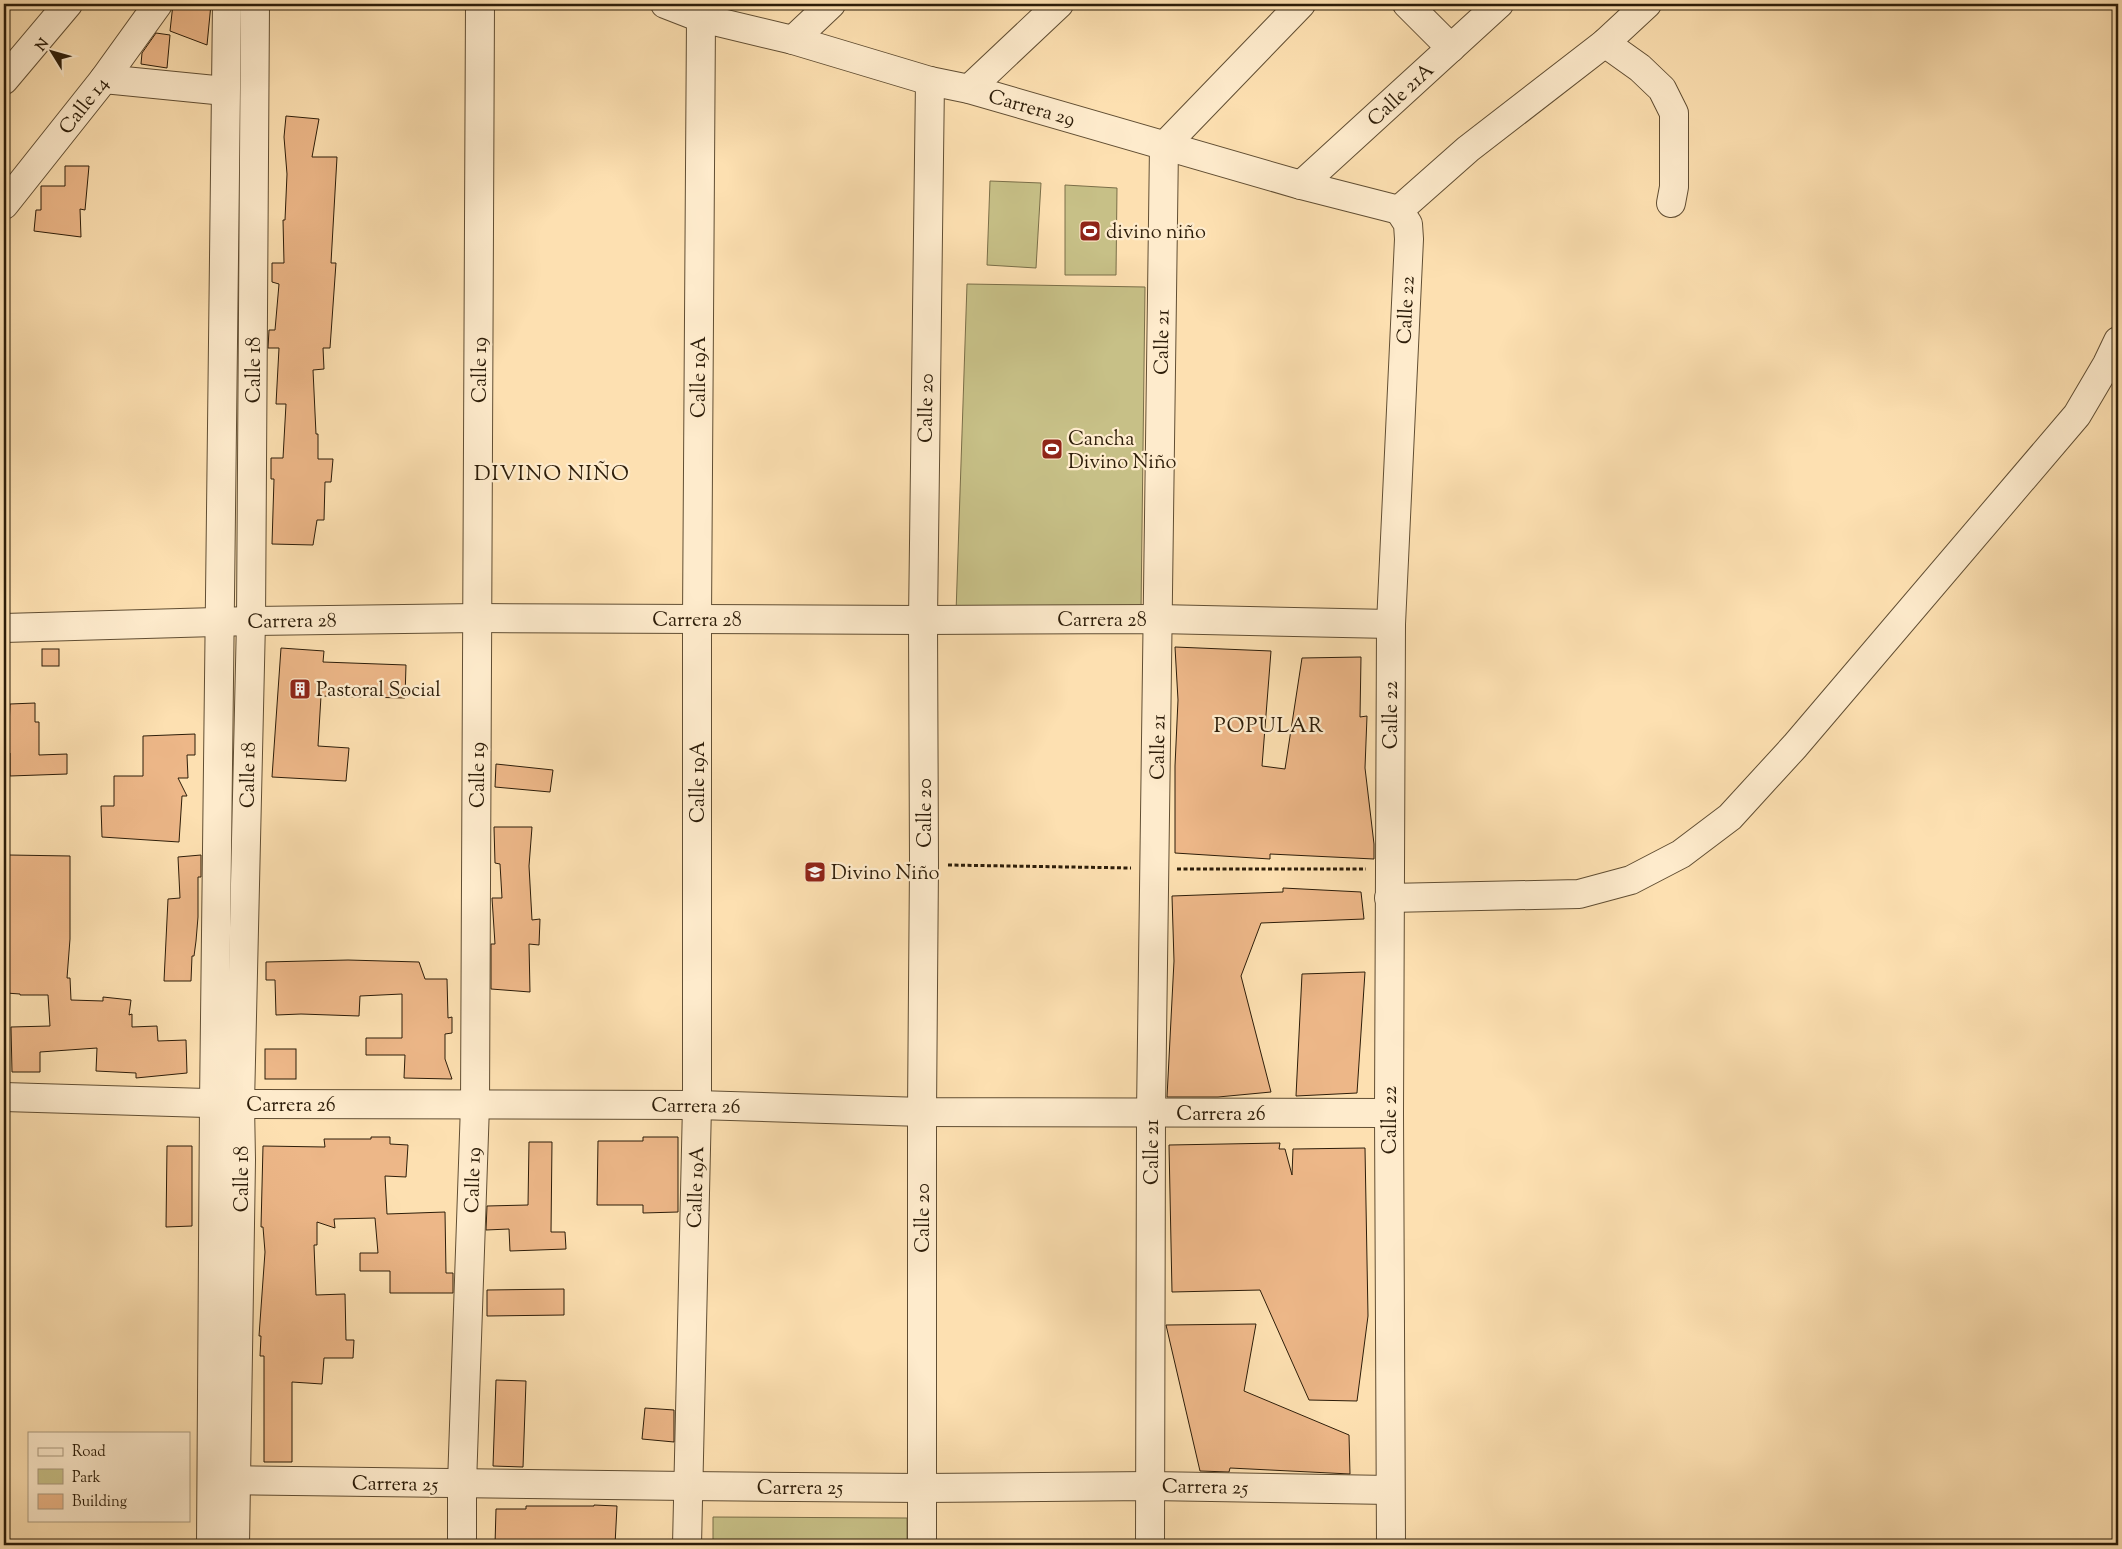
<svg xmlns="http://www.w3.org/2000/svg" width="2122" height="1549" viewBox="0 0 2122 1549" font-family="'Sorts Mill Goudy',serif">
  <rect width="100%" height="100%" fill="#fde0b1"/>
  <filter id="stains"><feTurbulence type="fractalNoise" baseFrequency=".004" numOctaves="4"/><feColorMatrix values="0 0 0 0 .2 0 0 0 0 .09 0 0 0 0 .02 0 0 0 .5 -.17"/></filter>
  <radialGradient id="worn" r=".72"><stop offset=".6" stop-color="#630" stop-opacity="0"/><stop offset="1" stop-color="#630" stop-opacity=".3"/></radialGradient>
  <!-- green -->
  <g fill="#c7c087" stroke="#7a6e48">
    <path d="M990 181 1041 183 1036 268 987 265Z"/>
    <path d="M1065 185 1117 188 1116 275H1065Z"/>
    <path d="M967 284 1145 287 1141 611 956 613Z"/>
    <path d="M713 1517 907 1518V1545H713Z"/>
  </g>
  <!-- building -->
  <g fill="#edb788" stroke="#2d1d09">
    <path d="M173 4H211L207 45 170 31Z"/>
    <path d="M156 33 170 35 167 68 141 64 142 53Z"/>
    <path d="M286 116 319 119 312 157H337L331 263H336L330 348H323L324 369 313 370 316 434H318V459H333L331 482H325L324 520H317L313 545 272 544 274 479H271V458H283L286 404H276L279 348H268L269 330H275L279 284 272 282V263H284L283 220H285L287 174 284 137Z"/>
    <path d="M65 166H89L85 210 80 209 81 237 34 231 36 210H41V186H65Z"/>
    <path d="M1175 647 1271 651 1262 766 1285 769 1302 658 1361 657 1360 717 1367 716 1365 768 1374 844V859L1270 854V859L1175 853V766L1178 700Z"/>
    <path d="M281 648 324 651 323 662 406 665 405 698 321 696 318 746 349 748 346 781 272 777Z"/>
    <rect x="42" y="649" width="17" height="17"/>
    <path d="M35 703V722H39V755L67 754V774L10 776V753H8L10 704Z"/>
    <path d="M195 734V755H187L188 778H178L187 796H182L179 842 102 837 101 806H114V776H143V736Z"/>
    <path d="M496 764 553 770 550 792 495 787Z"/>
    <path d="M494 827H532L529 866 532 920 540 919 539 945 529 944 530 992 491 989V944H495L492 898H502L500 864 495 863Z"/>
    <path d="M9 855 70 856V939L67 978H70L71 1000 103 1001V997L131 1000 129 1015 132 1014V1027L157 1026 158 1041 186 1040 187 1073 136 1078V1073L96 1071 97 1048 40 1052V1072H12L11 1027 50 1026 48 995H20V994L6 993 9 941Z"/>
    <path d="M201 855V877H198V917L196 941 194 956H192L191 981H164L168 899 180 898 178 857Z"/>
    <path d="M1283 888 1361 892 1364 919 1261 923 1241 976 1271 1092 1218 1097H1167L1174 961 1172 896 1283 892Z"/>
    <path d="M348 960 419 962 425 979H447L448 1018 452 1017V1033L445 1034V1059L452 1079 404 1078 405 1055H366V1038H402V994L360 996 359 1016 301 1014 276 1015 275 980H266V962Z"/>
    <path d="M1365 972 1357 1093 1296 1096 1302 974Z"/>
    <rect x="265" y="1049" width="31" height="30"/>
    <path d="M371 1137H390V1144L408 1145 406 1177 385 1176 387 1214 445 1212 446 1273H453V1293H390V1271H360V1253H378L375 1218 334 1219 335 1228 317 1222V1245H314L316 1295 345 1294 346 1340H354L353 1358H324L322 1384 292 1382V1462H264V1356H260L261 1336H259L265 1252 263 1227H261L263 1146 325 1147 324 1139H371Z"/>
    <path d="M643 1137H678V1212L643 1213V1205H597L598 1141H643Z"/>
    <path d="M529 1142H552L551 1232H565L566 1249 510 1251 509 1229 486 1230 487 1206 528 1205Z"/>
    <path d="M1280 1143 1279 1149H1285L1292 1175 1293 1149 1365 1148 1368 1316 1357 1401 1309 1400 1260 1290 1172 1292 1169 1145Z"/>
    <path d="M167 1146H192V1226L166 1227Z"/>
    <path d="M564 1289V1315L487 1316V1290Z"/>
    <path d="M1256 1324 1244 1391 1349 1435 1350 1474 1230 1468 1229 1472 1200 1471 1166 1325Z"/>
    <path d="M496 1380 526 1381 523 1467 493 1466Z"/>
    <path d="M645 1408 674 1410V1442L642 1439Z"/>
    <path d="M594 1505 617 1506 615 1545H495L496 1509H526V1506H594Z"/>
  </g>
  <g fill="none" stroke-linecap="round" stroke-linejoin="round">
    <!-- minor casing -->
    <g stroke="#614e33" stroke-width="30">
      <g id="minor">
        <path d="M665 4 701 18 793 40 930 81 969 89 1301 185 1399 210"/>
        <path d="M1407 4 1451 48"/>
        <path d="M793 40 831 4"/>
        <path d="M1605 43 1640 68 1662 89 1674 113V187L1671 203"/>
        <path d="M104 79 225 91"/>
        <path d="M4 80 68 4"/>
        <path d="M969 89 1059 4"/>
        <path d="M1301 185 1499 4"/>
        <path d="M4 205 104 79 158 4"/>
        <path d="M1399 210 1468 149 1605 43 1647 4"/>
        <path d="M4 628 251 621 478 618 923 620 1158 619 1391 624"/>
        <path d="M1389 898 1579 894 1631 880 1681 854 1730 817 1795 746 2077 415 2107 364 2118 341"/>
        <path d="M4 1097 240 1104 697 1105 922 1112 1389 1113"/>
        <path d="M217 1480 687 1486 922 1488 1150 1486 1390 1490"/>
        <path d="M211 1545 214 1103 227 4"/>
        <path d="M235 1545 241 1160 240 1104 251 621 255 4"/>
        <path d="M462 1545V1484L475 1105 480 4"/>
        <path d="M687 1545 697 1105V619L701 18"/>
        <path d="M922 1545V1112L924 865 923 620 930 81"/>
        <path d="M1150 1545 1151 1113 1164 146 1301 4"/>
        <path d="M1391 1545 1389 1113 1391 624 1409 239 1408 224 1399 210"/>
      </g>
    </g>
    <!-- path -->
    <g stroke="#2d1d09" stroke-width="3" stroke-dasharray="4 2.5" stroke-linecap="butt">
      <path d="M948 865 1131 868"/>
      <path d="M1177 869H1366"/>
    </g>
    <!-- minor -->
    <use href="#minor" stroke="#feebcc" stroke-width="28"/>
  </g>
  <!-- icons -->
  <defs>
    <g id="stadium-square" transform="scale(1.125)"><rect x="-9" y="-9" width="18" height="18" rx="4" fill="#8f2418" stroke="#feebcc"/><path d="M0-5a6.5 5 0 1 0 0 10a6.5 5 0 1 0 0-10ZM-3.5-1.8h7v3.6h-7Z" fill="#fff"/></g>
    <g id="building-square" transform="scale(1.125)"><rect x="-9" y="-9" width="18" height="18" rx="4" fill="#8f2418" stroke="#feebcc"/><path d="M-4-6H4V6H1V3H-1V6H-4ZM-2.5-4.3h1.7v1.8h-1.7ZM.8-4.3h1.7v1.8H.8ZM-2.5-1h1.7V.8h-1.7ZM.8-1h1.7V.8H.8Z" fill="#fff"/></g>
    <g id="school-square" transform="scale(1.125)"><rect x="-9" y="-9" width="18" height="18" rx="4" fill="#8f2418" stroke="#feebcc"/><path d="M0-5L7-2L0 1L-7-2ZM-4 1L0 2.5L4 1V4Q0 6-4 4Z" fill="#fff"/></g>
  </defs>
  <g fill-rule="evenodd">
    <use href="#stadium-square" x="1090" y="231"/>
    <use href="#stadium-square" x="1052" y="449"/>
    <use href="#building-square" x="300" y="689"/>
    <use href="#school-square" x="815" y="872"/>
  </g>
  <g text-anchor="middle" stroke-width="4.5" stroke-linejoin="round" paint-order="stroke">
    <!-- street labels -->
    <g font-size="20" fill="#2d1d09" stroke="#feebcc">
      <text transform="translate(1400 94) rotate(-43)" y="7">Calle 21A</text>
      <text transform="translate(83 105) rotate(-52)" y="7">Calle 14</text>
      <text transform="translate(1032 107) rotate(16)" y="7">Carrera 29</text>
      <text transform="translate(1405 310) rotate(-87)" y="7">Calle 22</text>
      <text transform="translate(1161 342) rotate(-89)" y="7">Calle 21</text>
      <text transform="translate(253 370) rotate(-90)" y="7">Calle 18</text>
      <text transform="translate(479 370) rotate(-90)" y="7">Calle 19</text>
      <text transform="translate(698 377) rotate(-90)" y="7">Calle 19A</text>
      <text transform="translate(925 408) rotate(-89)" y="7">Calle 20</text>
      <text x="697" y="626">Carrera 28</text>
      <text x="1102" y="626">Carrera 28</text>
      <text transform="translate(292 620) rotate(-1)" y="7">Carrera 28</text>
      <text transform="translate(1390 715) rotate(-90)" y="7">Calle 22</text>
      <text transform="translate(1157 747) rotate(-89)" y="7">Calle 21</text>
      <text transform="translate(247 775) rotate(-89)" y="7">Calle 18</text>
      <text transform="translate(477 775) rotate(-90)" y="7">Calle 19</text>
      <text transform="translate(697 782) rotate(-90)" y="7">Calle 19A</text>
      <text transform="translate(924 813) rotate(-90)" y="7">Calle 20</text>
      <text x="291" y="1111">Carrera 26</text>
      <text transform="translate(696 1105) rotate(1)" y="7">Carrera 26</text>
      <text x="1221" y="1120">Carrera 26</text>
      <text transform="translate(1389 1120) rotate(-90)" y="7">Calle 22</text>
      <text transform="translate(1151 1152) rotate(-90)" y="7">Calle 21</text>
      <text transform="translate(241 1179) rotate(-90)" y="7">Calle 18</text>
      <text transform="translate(472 1180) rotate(-88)" y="7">Calle 19</text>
      <text transform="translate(695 1187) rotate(-88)" y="7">Calle 19A</text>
      <text transform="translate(922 1218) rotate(-90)" y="7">Calle 20</text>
      <text transform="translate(395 1483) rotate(1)" y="7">Carrera 25</text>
      <text transform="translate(1205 1486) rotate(1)" y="7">Carrera 25</text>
      <text x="800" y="1494">Carrera 25</text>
    </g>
    <!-- poi labels -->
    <g font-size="20" fill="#2d1d09" stroke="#feebcc" text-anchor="start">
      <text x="1106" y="238">divino niño</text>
      <text x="1068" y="445">Cancha<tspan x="1068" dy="23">Divino Niño</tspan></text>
      <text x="316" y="696">Pastoral Social</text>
      <text x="831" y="879">Divino Niño</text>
    </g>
    <!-- neighbourhood labels -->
    <g font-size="21" letter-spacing="1" fill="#2d1d09" stroke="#feebcc">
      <text x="552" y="480">DIVINO NIÑO</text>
      <text x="1269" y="732">POPULAR</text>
    </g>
  </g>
  <!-- margin -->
  <rect width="2122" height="1549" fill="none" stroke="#fde0b1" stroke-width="20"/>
  <rect x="5" y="5" width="2112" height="1539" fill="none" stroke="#2d1d09" stroke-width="2.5"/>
  <rect x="10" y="10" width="2102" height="1529" fill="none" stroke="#2d1d09"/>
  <!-- legend -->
  <rect x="28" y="1432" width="162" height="90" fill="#feebcc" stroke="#aa997e"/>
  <rect x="38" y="1448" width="25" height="8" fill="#feebcc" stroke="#aa997e"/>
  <text x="72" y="1456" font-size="15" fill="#2d1d09">Road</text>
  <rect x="38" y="1469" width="25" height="15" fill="#c7c087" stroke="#aa997e"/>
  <text x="72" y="1482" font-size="15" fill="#2d1d09">Park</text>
  <rect x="38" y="1494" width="25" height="15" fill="#edb788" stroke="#aa997e"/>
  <text x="72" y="1506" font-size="15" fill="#2d1d09">Building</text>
  <!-- north arrow -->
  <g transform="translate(52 52) rotate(307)" stroke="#feebcc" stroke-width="4" paint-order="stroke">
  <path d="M0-4L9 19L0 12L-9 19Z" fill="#2d1d09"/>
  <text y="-8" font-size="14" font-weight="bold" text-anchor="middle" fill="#2d1d09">N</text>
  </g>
  <rect width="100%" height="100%" filter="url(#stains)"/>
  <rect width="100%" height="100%" fill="url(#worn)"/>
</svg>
